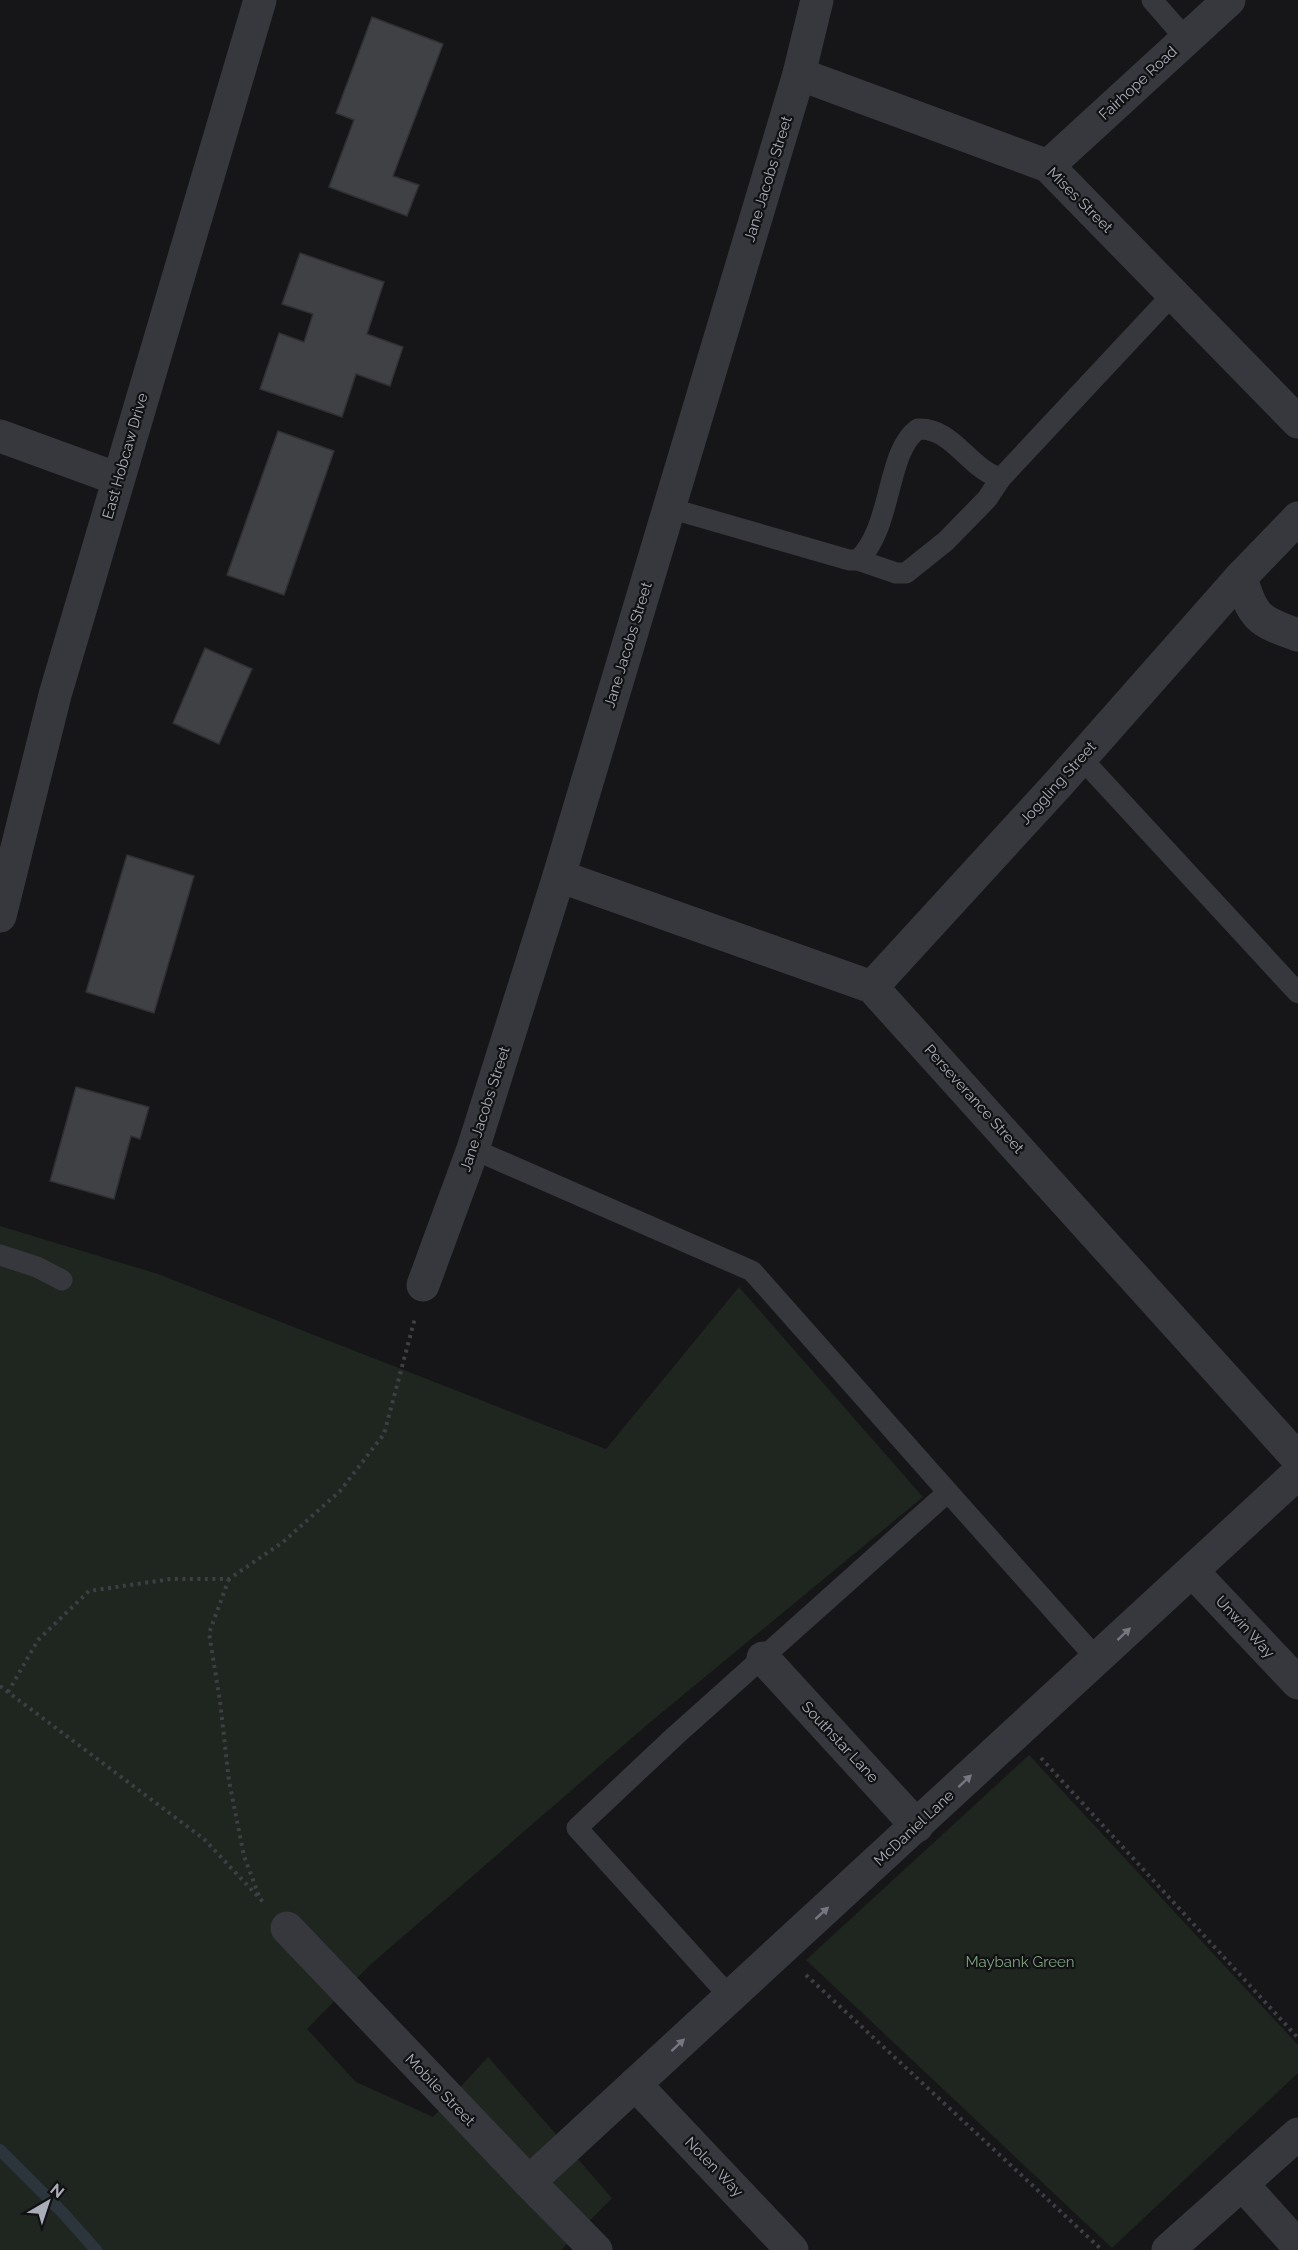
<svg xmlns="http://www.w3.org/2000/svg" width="1298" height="2250" viewBox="0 0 1298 2250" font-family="Raleway,sans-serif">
  <rect width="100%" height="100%" fill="#161618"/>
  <!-- green -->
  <g fill="#1e261f">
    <path d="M0 1226 158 1274 606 1449 739 1287 923 1497 648 1724 370 1965 307 2029 356 2082 433 2117 488 2057 612 2198 561 2250H0Z"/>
    <path d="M1029 1755 1298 2045V2073L1112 2248 806 1960Z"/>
  </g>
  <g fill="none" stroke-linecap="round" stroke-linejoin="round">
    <!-- stream -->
    <path stroke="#2c353c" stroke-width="12" d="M0 2150 63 2213 96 2250"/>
  </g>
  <!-- building -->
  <g fill="#404145" stroke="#303034" stroke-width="1.5">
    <path d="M372 17 443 44 393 176 419 185 407 216 329 187 354 120 336 113Z"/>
    <path d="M300 253 384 282 367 334 403 347 390 386 356 374 342 417 260 389 279 333 304 342 313 314 282 304Z"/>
    <path d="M278 431 334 451 284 595 227 575Z"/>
    <path d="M205 648 252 669 219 744 173 723Z"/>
    <path d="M127 855 194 876 154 1013 86 992Z"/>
    <path d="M76 1087 149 1107 140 1139 131 1136 114 1199 50 1181Z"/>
  </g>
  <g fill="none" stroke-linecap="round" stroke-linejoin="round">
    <!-- path -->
    <g stroke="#3d3f44" stroke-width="4" stroke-dasharray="3 4.5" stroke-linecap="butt">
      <path d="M229 1579 209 1633 220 1701 229 1781 244 1856 259 1896"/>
      <path d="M0 1686 204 1839 264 1903"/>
      <path d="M8 1692 38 1640 89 1591 171 1579H229L283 1542 340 1491 384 1434 415 1318"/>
      <path d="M1041 1758 1298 2038"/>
      <path d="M806 1975 1102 2250"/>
    </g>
    <!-- service -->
    <g stroke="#37383d" stroke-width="21">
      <path d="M1152 0 1186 39"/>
      <path d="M669 508 849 560H858C893 527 886 451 918 429 953 427 969 470 1001 478L1173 294"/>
      <path d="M858 560 896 573H906L946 541 987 499 1001 478"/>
      <path d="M1081 758 1298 993"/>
      <path d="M473 1149 752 1271 948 1492 675 1736 577 1828 730 1997"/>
      <path d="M0 1255 37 1267 62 1280"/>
      <path d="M948 1492 1097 1659"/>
    </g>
    <!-- minor -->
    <g stroke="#37383d" stroke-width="33">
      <path d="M799 74 1048 166 1298 422"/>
      <path d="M1048 166 1229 0"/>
      <path d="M0 436 118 479"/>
      <path d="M1298 518 1241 577C1252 617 1259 622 1298 635"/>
      <path d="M559 876 872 987 1298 1459"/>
      <path d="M0 916 55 695 260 0"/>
      <path d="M872 987 1059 783 1241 577"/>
      <path d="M423 1285 473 1149 559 876 799 74 817 0"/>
      <path d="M1192 1571 1298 1683"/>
      <path d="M763 1658 917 1826"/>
      <path d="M287 1928 529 2182 596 2250"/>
      <path d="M635 2084 792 2250"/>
      <path d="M529 2182 1298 1473"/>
      <path d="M1242 2184 1298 2246"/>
      <path d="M1168 2250 1298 2134"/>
    </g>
  </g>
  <!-- one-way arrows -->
  <defs><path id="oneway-solid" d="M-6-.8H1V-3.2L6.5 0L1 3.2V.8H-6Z" transform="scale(1.5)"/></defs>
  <g fill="#757881">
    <use href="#oneway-solid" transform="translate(1124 1634) rotate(-43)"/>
    <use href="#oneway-solid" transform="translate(965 1781) rotate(-43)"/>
    <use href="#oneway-solid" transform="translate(822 1913) rotate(-42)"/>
    <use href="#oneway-solid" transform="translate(678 2045) rotate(-43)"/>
  </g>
  <g text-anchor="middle" stroke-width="4.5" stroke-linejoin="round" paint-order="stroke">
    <!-- street labels -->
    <g font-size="15" fill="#a8adb8" stroke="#111113">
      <text transform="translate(1138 83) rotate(-43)" y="5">Fairhope Road</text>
      <text transform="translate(768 179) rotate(-73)" y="5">Jane Jacobs Street</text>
      <text transform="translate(1080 200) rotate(45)" y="5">Mises Street</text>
      <text transform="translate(125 456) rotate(-74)" y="5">East Hobcaw Drive</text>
      <text transform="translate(628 645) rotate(-73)" y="5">Jane Jacobs Street</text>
      <text transform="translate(1058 783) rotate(-48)" y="5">Joggling Street</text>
      <text transform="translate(974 1099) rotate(48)" y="5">Perseverance Street</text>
      <text transform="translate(485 1109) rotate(-72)" y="5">Jane Jacobs Street</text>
      <text transform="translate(1245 1627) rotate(47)" y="5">Unwin Way</text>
      <text transform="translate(840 1742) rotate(47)" y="5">Southstar Lane</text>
      <text transform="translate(914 1828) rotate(-43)" y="5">McDaniel Lane</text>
      <text transform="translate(440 2090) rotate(46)" y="5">Mobile Street</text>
      <text transform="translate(714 2167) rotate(46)" y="5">Nolen Way</text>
    </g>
    <!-- park labels -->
    <g font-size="15" fill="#7fa381" stroke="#111113">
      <text x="1020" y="1967">Maybank Green</text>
    </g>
  </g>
  <!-- north arrow -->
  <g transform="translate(48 2202) rotate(39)" stroke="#111113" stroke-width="4.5" paint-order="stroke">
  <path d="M0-4.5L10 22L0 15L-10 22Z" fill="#a8adb8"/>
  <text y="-9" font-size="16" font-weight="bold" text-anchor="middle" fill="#a8adb8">N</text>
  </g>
</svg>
